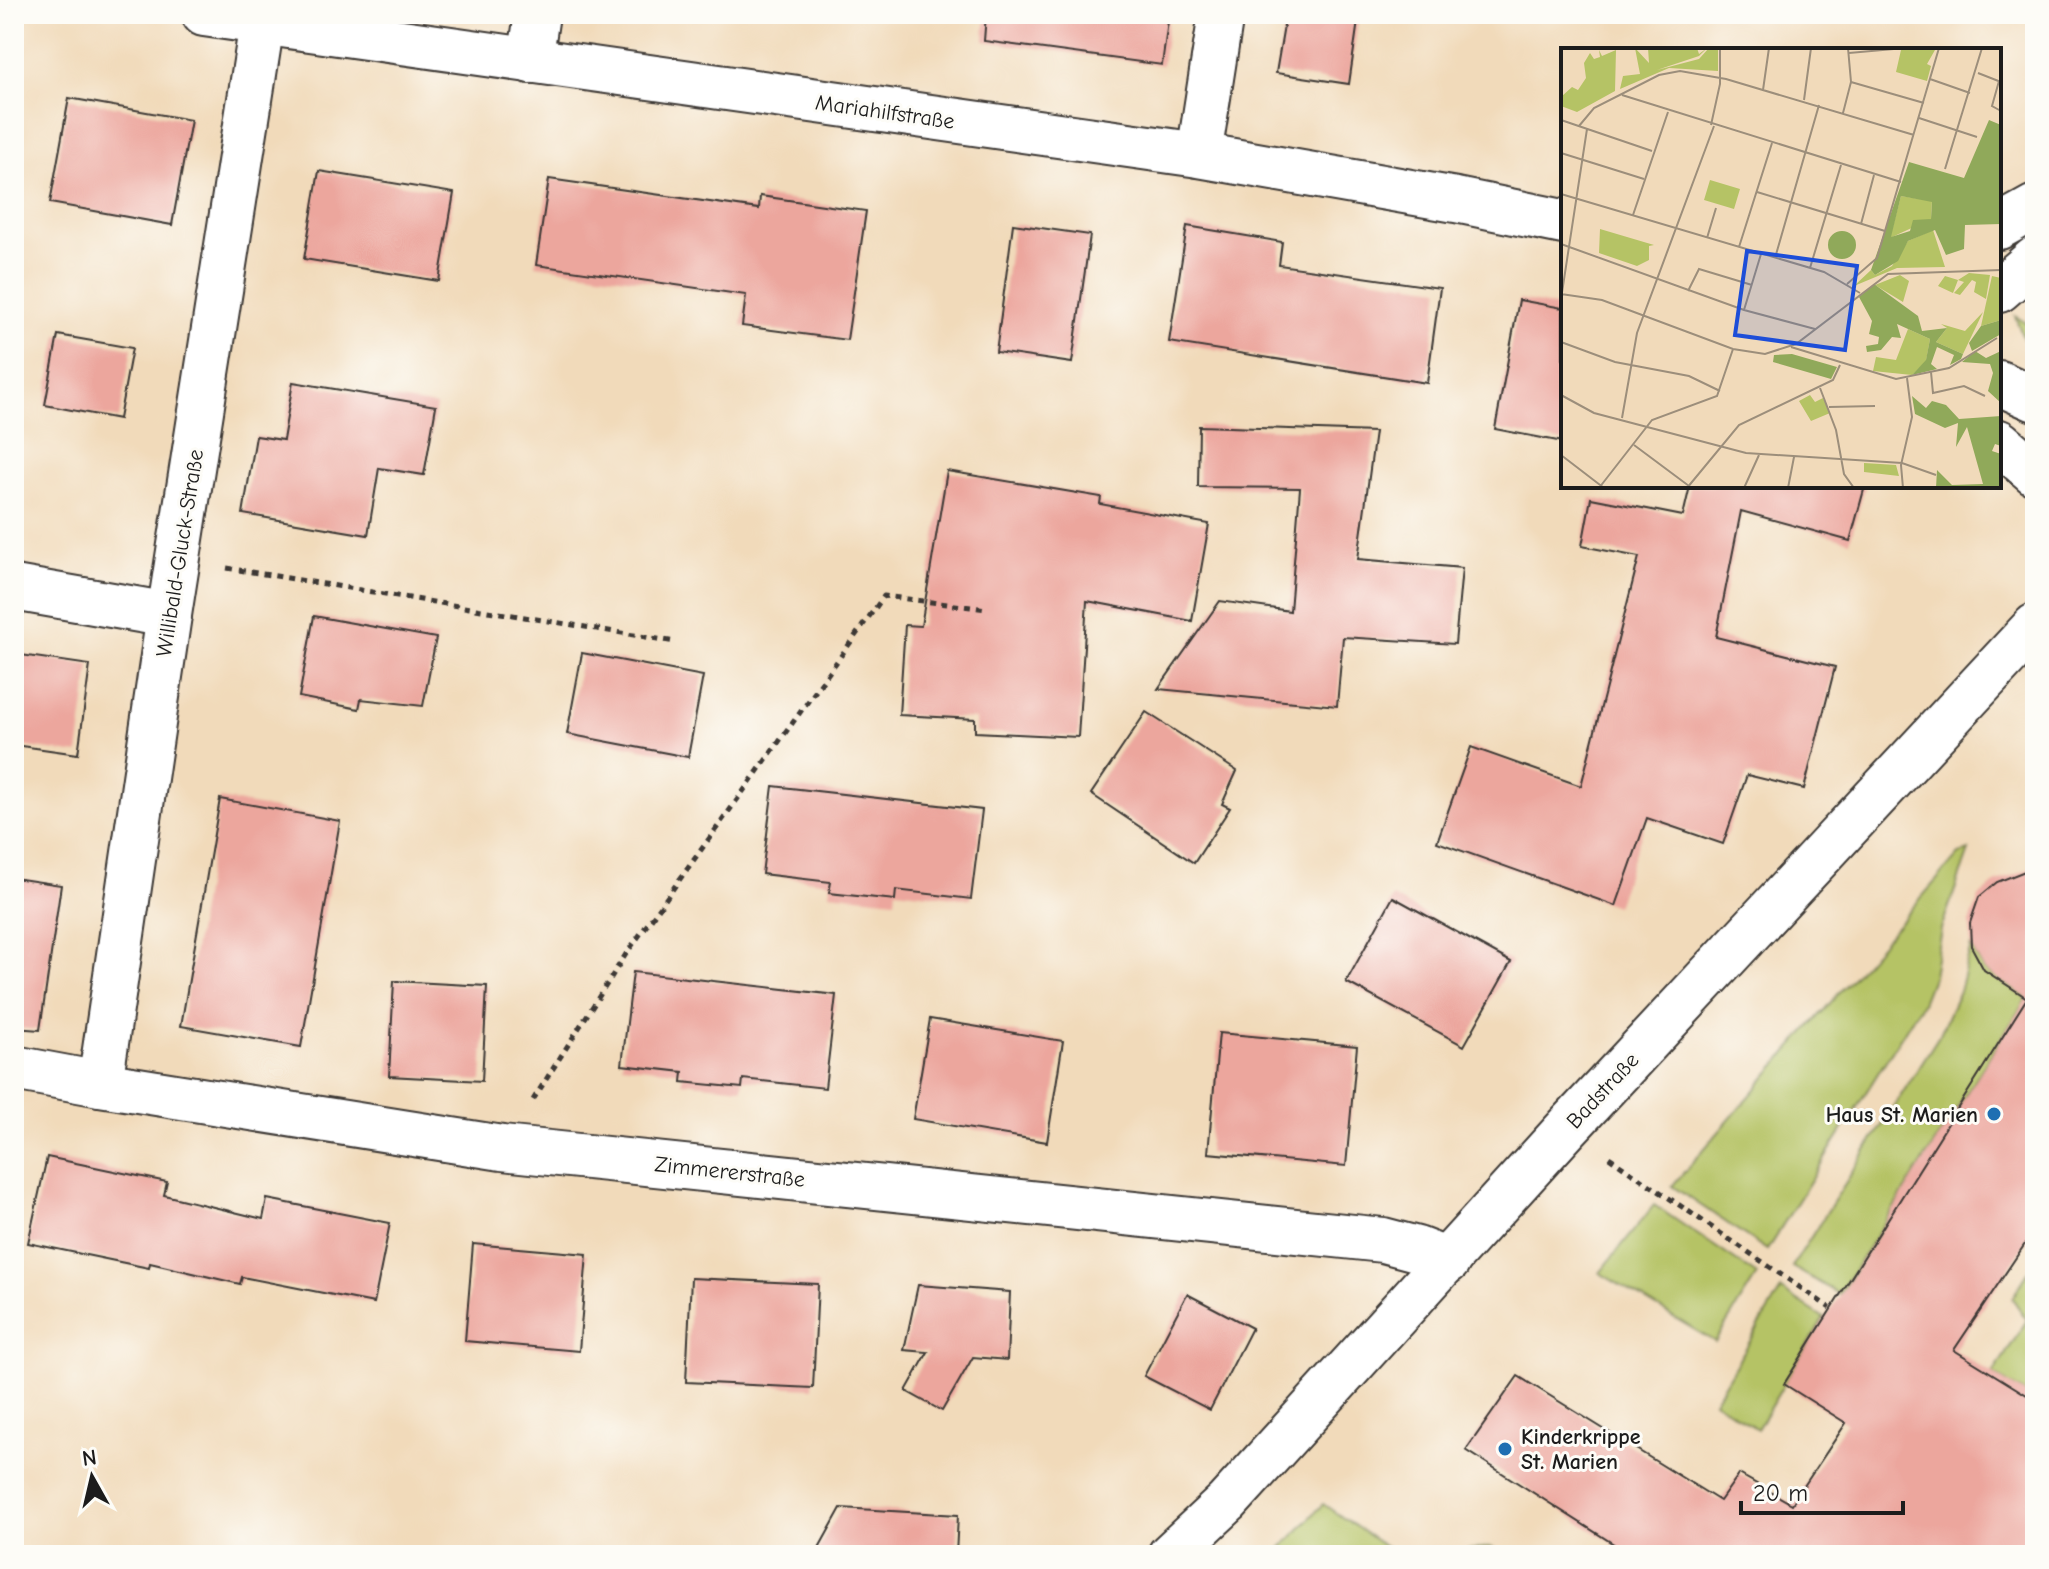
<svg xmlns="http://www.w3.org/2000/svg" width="2049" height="1569" viewBox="0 0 2049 1569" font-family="'Comic Neue',sans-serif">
  <rect width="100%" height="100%" fill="#fdfcf7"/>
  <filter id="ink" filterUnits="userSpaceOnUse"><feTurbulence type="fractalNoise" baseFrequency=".0125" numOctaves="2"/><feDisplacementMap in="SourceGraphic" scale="16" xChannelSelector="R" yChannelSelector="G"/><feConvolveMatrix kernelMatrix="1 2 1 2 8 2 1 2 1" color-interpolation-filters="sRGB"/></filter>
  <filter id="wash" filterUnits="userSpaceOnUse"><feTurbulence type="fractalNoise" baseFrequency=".006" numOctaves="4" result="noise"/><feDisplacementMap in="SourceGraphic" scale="32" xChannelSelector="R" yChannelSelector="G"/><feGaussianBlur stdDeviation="1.8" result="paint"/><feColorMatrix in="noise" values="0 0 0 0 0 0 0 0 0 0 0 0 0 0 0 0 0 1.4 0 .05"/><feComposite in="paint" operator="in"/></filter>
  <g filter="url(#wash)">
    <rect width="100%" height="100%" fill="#f1daba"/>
    <!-- green -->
    <g fill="#b5c365" stroke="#687040" stroke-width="2">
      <path d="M2015 316 2035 328V359L2027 347Z"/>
      <path d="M1969 851 1941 929 1933 975 1922 1003 1767 1250 1672 1186 1959 854Z"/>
      <path d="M1971 946 1984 970 2027 998 1839 1294 1792 1267 1940 1034 1959 991Z"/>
      <path d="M1654 1205 1757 1275 1715 1342 1600 1273Z"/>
      <path d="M2035 1262V1400L1993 1374 2027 1320 2012 1298Z"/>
      <path d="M1781 1290 1824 1318 1757 1429 1714 1401Z"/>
      <path d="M1323 1504 1397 1555H1275Z"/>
      <path d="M1490 1547 1506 1555H1431Z"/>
    </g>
    <g id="blocks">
      <!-- building -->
      <g fill="#eca69d">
        <path d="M986 14H1169L1162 65 984 41Z"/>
        <path d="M1286 14H1359L1349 84 1276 73Z"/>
        <path d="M69 98 191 120 172 225 50 203Z"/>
        <path d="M319 171 454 193 439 281 304 259Z"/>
        <path d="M549 179 759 209 760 196 866 211 847 340 742 326 746 295 536 265Z"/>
        <path d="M1013 224 1090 235 1072 363 996 352Z"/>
        <path d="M1187 226 1282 242 1279 265 1440 288 1427 383 1169 342Z"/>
        <path d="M1519 300 1563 308V442L1495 429Z"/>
        <path d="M58 335 132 348 119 419 45 405Z"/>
        <path d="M293 382 436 406 424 475 379 468 368 535 243 514 256 436 283 440Z"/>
        <path d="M1199 426 1375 432 1358 559 1462 568 1455 644 1343 637 1337 706 1158 689 1220 601 1290 611 1300 488 1198 487Z"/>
        <path d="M947 471 1101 497 1100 504 1209 524 1192 621 1087 601 1078 737 975 732V719L899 715 905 625 921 626Z"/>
        <path d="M1690 486H1865L1850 541 1741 511 1716 637 1835 667 1804 789 1747 775 1723 844 1647 818 1616 906 1437 842 1471 747 1581 786 1639 557 1582 546 1591 498 1683 516Z"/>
        <path d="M314 616 436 638 423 706 361 699 359 709 299 697Z"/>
        <path d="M582 653 703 676 688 757 567 734Z"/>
        <path d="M14 654 90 665 78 754 14 745Z"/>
        <path d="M1146 712 1237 771 1222 804 1230 808 1194 863 1091 794Z"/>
        <path d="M773 786 982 810 971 899 896 890 895 900 829 893 831 882 762 874Z"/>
        <path d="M220 799 340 821 301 1047 181 1026Z"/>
        <path d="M2035 867V1229L1954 1350 2035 1400V1555H1631L1466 1450 1518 1376 1720 1501 1739 1474 1792 1504 1846 1423 1784 1384 2027 998 1984 970 1971 946 1970 923 1979 897 1997 882Z"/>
        <path d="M14 878 61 885 40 1030 14 1028Z"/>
        <path d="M1393 897 1511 962 1464 1046 1346 982Z"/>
        <path d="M633 972 836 995 825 1088 743 1079 742 1088 682 1082 683 1072 622 1065Z"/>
        <path d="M394 981 487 986 482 1081 389 1076Z"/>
        <path d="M930 1019 1063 1041 1047 1142 913 1119Z"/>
        <path d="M1219 1033 1357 1046 1346 1166 1208 1153Z"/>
        <path d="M47 1157 167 1182 164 1195 263 1219 267 1199 390 1223 374 1303 242 1277 240 1284 150 1263 149 1268 28 1243Z"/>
        <path d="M473 1244 587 1254 579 1351 465 1341Z"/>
        <path d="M691 1278 818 1284 813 1388 686 1382Z"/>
        <path d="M918 1285 1010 1292 1007 1360 973 1357 942 1411 906 1391 928 1352 904 1350Z"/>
        <path d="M1187 1294 1252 1328 1210 1410 1144 1376Z"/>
        <path d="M841 1508 958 1515 956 1555H815Z"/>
      </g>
    </g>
  </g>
  <g filter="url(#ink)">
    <use href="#blocks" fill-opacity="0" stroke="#3c3834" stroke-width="2"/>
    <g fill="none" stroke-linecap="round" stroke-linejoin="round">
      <!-- street casing -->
      <g stroke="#3c3834" stroke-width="48">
        <g id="street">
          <path d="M530 61 537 14"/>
          <path d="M1199 155 1221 14"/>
          <path d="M14 588 169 615"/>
          <path d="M14 1068 100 1084 502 1148 1383 1240 1417 1249 1448 1261"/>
          <path d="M100 1084 169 615 262 23"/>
        </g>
      </g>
      <!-- secondary casing -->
      <g stroke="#3c3834" stroke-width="48">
        <g id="secondary">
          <path d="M204 14 1199 155 1456 200 1563 222"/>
          <path d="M1999 227 2035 207"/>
          <path d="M1999 290 2035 259"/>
          <path d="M1999 383 2035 399"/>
          <path d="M1999 442 2035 473"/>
          <path d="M1170 1555 1227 1502 1567 1128 2035 626"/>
        </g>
      </g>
      <!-- path -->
      <g stroke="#3c3834" stroke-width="5" stroke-dasharray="6 6" stroke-linecap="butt">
        <path d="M227 568 676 642"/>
        <path d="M533 1100 626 954 884 596 986 609"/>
        <path d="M1609 1157 1830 1308"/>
      </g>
      <!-- street -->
      <use href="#street" stroke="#fff" stroke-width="44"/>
      <!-- secondary -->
      <use href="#secondary" stroke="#fff" stroke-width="44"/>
    </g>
  </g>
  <!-- markers -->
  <g fill="#1f6fb2" stroke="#fdfcf7" stroke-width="3">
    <circle cx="1994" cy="1114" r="8"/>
    <circle cx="1505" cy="1449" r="8"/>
  </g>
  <g text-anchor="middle" stroke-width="6" stroke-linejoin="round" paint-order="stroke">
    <!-- street labels -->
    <g font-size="22" fill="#1c1c1c" stroke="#fdfcf7">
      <text transform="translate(885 111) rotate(8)" y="8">Mariahilfstraße</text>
      <text transform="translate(179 553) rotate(-81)" y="8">Willibald-Gluck-Straße</text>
      <text transform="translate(1602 1090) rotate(-47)" y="8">Badstraße</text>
      <text transform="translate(730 1171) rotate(6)" y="8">Zimmererstraße</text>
    </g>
    <!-- poi labels -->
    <g font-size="22" font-weight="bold" fill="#1c1c1c" stroke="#fdfcf7" text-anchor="end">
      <text x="1978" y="1122">Haus St. Marien</text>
      <text x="1521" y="1444" text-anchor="start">Kinderkrippe<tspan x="1521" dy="25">St. Marien</tspan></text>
    </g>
  </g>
  <!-- overview -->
  <g transform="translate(1561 48)">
    <rect width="440" height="440" fill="#f1daba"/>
    <path d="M74 0 88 15 87 0H136L138 6 146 0 138 8 96 22 138 11 148 0H157V23L108 20 59 41 62 28 79 26ZM38 2 41 8 55 2 54 43 16 64 0 58V49L11 39 17 42 25 30 23 15 29 5 33 11 39 9ZM340 2H374L366 16 370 18 366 33 335 24ZM149 132 179 141 173 161 143 152ZM340 148 371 153 370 171 329 190ZM39 181 93 197 88 198V212L76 218 38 205ZM372 182 384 219 336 220 293 238 310 222 314 227 331 218 347 193ZM408 225 429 227 425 251 413 244 415 234 411 232 399 247 393 245 403 234 397 232 392 245 377 238 384 228 397 232ZM339 227 348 233 342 254 314 237ZM431 228 440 230V272L420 278ZM422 264 402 306 375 294 386 280 380 276 404 283ZM347 281 369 291 365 313 351 327 312 323 315 309 335 312ZM249 347 254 354 262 350 269 365 250 373 238 353ZM303 415 335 417 338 428 303 424Z" fill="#b5c365"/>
    <path d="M428 72 440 77V176L404 177 403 201 385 207 374 182 347 193 337 213 314 227 310 222 348 114 403 130ZM340 148 371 154 370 171 352 172 349 183 330 189ZM267 197a14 14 0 1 1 28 0a14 14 0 1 1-28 0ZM313 236 357 268 361 283 386 280 375 294 402 306 400 311 389 317 393 307 376 299 370 316 376 321 351 327 365 312 369 291 336 276 340 290 331 289 320 302 306 304 305 298 317 296 318 289 308 286 311 273 298 249ZM440 272V286L411 303 408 295 420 278ZM414 303 425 310 440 303V355L427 343 432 325 429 316 401 314ZM231 306 276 319 270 331 212 314 213 307ZM351 348 365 360 371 353 385 357 398 371 440 368V398L434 396 431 403 440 406V440H375L376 422 391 437 422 436 406 379 395 399 397 375 384 380 354 366Z" fill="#90a95a" fill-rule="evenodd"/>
    <path fill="none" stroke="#9c8e7b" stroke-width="2" d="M288 5 344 0M417 25 440 34M369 31 409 45M438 33 431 58 440 63M290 34 363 55M202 42 208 0M61 47 340 134M243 52 250 0M282 65 290 34 287 0M358 70 416 89M0 72 91 103M150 77 159 36V0M18 78 33 60 98 27 119 23 165 31 353 87M0 105 83 131M384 121 421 0M196 144 324 183M0 146 263 224 299 245M72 167 107 64M300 176 313 127M146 190 155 160M0 196 183 262 254 281M178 199 211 95M214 210 258 57M249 220 280 117M286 236 316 210 378 0M127 243 138 221 191 237M0 246 41 252 172 301 204 306 235 296 327 226 440 222M0 251 26 81M183 262 200 206M0 294 54 314 128 328 159 343M230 299 335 331 388 320 436 290M370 324 372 345 403 338 424 348M259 340 275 382 283 426 293 440M0 347 33 365 185 405 341 415 375 427M268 359 314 358M61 370 76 285 153 78M73 397 128 438M0 407 43 440M38 440 91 372 156 348 172 301M126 440 178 377 272 332 279 317M183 440 198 407M227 440 233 409M342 440 340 417 351 369 346 330"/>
    <path fill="#1d4ed8" fill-opacity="0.15" stroke="#1d4ed8" stroke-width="4" d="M186 203 296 218 284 302 174 287Z"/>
    <rect width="440" height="440" fill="none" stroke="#1c1c1c" stroke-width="4"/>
  </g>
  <!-- margin -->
  <rect width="2049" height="1569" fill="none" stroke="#fdfcf7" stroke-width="48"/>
  <!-- north arrow -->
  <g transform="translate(92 1477) rotate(352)" stroke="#fdfcf7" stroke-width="6" paint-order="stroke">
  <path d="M0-6L14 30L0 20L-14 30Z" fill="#1c1c1c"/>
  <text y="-12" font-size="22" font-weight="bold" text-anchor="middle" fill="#1c1c1c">N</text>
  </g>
  <!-- scale -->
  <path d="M1741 1501v12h162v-12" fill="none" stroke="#1c1c1c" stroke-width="4"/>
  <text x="1753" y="1501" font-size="24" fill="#1c1c1c" stroke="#fdfcf7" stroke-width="6" paint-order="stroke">20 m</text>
</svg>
